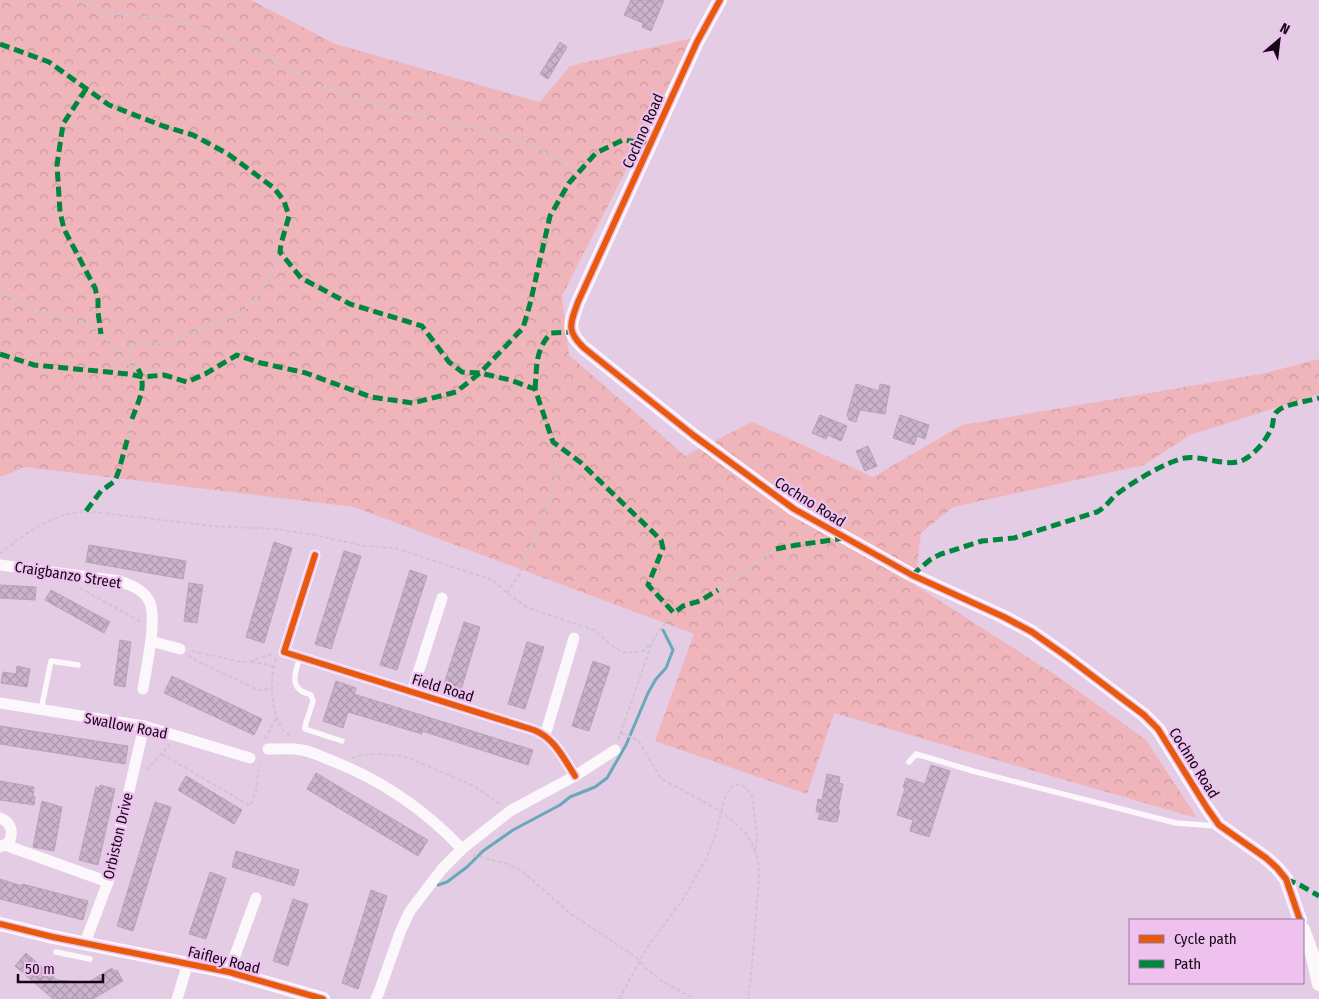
<svg xmlns="http://www.w3.org/2000/svg" width="1319" height="999" viewBox="0 0 1319 999" font-family="'Fira Sans Condensed',sans-serif">
  <defs>
    <pattern id="forest-crowns" width="20" height="18" patternUnits="userSpaceOnUse" patternTransform="scale(1.25)"><rect width="20" height="18" fill="#f0b4bb"/><path d="M2 6a3 3 0 1 1 6 0M12 15a3 3 0 1 1 6 0" fill="none" stroke="#cd99a0"/></pattern>
    <pattern id="building-cross-hatch" width="8" height="8" patternUnits="userSpaceOnUse" patternTransform="scale(1.25)"><rect width="8" height="8" fill="#cab3cb"/><path d="M0 0l8 8M0 8l8-8" fill="none" stroke="#ad98ad"/></pattern>
  </defs>
  <rect width="100%" height="100%" fill="#e4cce4"/>
  <!-- forest -->
  <path fill="url(#forest-crowns)" d="M0 0H251L335 44 540 102 570 66 693 38 562 296 569 355 685 456 752 422 873 477 962 425 1261 374 1319 359V394L1190 435 1144 465 953 507 921 533 915 585 1063 680 1146 740 1197 818 834 713 807 794 655 741 694 634 354 507 25 467 0 477Z"/>
  <g fill="none" stroke-linecap="round" stroke-linejoin="round">
    <!-- stream -->
    <path stroke="#67a9b8" stroke-width="3" d="M438 885 447 882 467 867 483 851 513 830 560 805 570 797 595 787 607 778 626 745 648 693 656 679 666 668 673 650 663 630"/>
  </g>
  <!-- building -->
  <g fill="url(#building-cross-hatch)" stroke="#b6a4b6">
    <path d="M631 0H664L651 31 642 27 643 23 624 15Z"/>
    <path d="M560 42 567 47 548 79 540 74Z"/>
    <path d="M856 384 879 391 880 384 890 386 885 414 860 410 856 422 849 420 847 415Z"/>
    <path d="M820 415 847 426 841 441 828 435 826 439 812 433Z"/>
    <path d="M900 415 929 425 925 439 917 436 914 445 893 438Z"/>
    <path d="M868 446 877 466 865 471 856 451Z"/>
    <path d="M274 542 292 548 264 643 246 637Z"/>
    <path d="M89 545 186 561 183 579 86 562Z"/>
    <path d="M344 551 361 556 331 649 315 644Z"/>
    <path d="M410 570 427 576 397 670 380 665Z"/>
    <path d="M189 583 203 585 197 623 184 621Z"/>
    <path d="M0 585 36 587 35 600 0 598Z"/>
    <path d="M51 590 110 622 104 633 45 600Z"/>
    <path d="M464 622 480 627 461 690 444 684Z"/>
    <path d="M120 640 131 642 125 687 114 685Z"/>
    <path d="M527 642 544 647 525 709 508 704Z"/>
    <path d="M593 661 610 667 589 731 572 726Z"/>
    <path d="M17 666 30 669 27 687 1 683 3 672 16 674Z"/>
    <path d="M172 676 262 719 254 735 164 693Z"/>
    <path d="M336 681 356 688 354 694 533 750 528 765 422 731V734L348 712 343 728 323 721Z"/>
    <path d="M0 726 128 746 125 764 0 744Z"/>
    <path d="M931 765 950 771 929 837 910 831 913 820 897 815 905 788 903 787 906 778 925 784Z"/>
    <path d="M316 773 428 840 418 856 307 789Z"/>
    <path d="M827 774 840 777 839 783 843 784 838 810H840L837 822 834 821V822L818 819 820 812H816L818 799 822 800Z"/>
    <path d="M186 776 242 810 234 824 178 790Z"/>
    <path d="M0 781 34 787 33 796 35 797 34 805 0 800Z"/>
    <path d="M100 785 115 789 98 865 79 860 96 787 99 788Z"/>
    <path d="M42 801 62 807 54 851 33 847Z"/>
    <path d="M155 802 171 807 133 931 117 926Z"/>
    <path d="M236 851 299 870 294 886 232 867Z"/>
    <path d="M210 872 226 878 206 939 189 934Z"/>
    <path d="M0 879 22 886V884L88 901 83 920 0 899Z"/>
    <path d="M371 890 387 896 358 989 342 983Z"/>
    <path d="M293 899 308 904 288 966 273 961Z"/>
    <path d="M26 953 57 980 87 983 112 968 114 971 117 970 123 981 93 999H53L15 966Z"/>
  </g>
  <g fill="none" stroke-linecap="round" stroke-linejoin="round">
    <!-- path -->
    <g stroke="#cdc6cd" stroke-width="2" stroke-dasharray="4 2.5" stroke-linecap="butt">
      <path d="M75 0 109 13 181 20 251 49 318 85 402 112 492 132 538 148 579 171"/>
      <path d="M0 292 38 311 74 319 87 324 108 341 124 361 138 369 164 375"/>
      <path d="M138 369 130 355 129 349 132 345 137 342 169 343 241 313 258 295 272 271 276 257 280 252"/>
      <path d="M128 437 132 419"/>
      <path d="M0 554C24 533 53 514 86 511L212 526 274 529 310 534 364 546 395 548 493 580 507 593 528 608 594 630 612 646 624 653 643 651 652 643"/>
      <path d="M80 588 141 622"/>
      <path d="M718 590 776 549"/>
      <path d="M507 593 520 573 547 510 556 479 553 442"/>
      <path d="M192 651 237 661 249 662 272 654"/>
      <path d="M188 655 195 660 258 690 272 689"/>
      <path d="M276 659C269 679 271 712 283 730 285 733 289 735 292 738"/>
      <path d="M251 662 260 663 273 667"/>
      <path d="M621 733 638 740 660 777 667 782C694 797 725 810 746 834 752 842 757 853 758 862 760 879 757 898 756 916 754 943 752 971 748 999"/>
      <path d="M265 739 277 716"/>
      <path d="M618 740 652 643 658 632 674 613"/>
      <path d="M162 754 250 806 256 791 259 765"/>
      <path d="M352 758C365 752 395 754 409 758L472 785 500 804"/>
      <path d="M146 770 168 747 169 744"/>
      <path d="M473 855 508 864 523 872 571 914 636 957 645 968 662 981 694 999"/>
      <path d="M619 999 648 946 681 902 706 859 715 836 725 797 733 785C742 783 747 788 752 796L757 834 756 849"/>
    </g>
    <!-- service -->
    <g stroke="#fbf7fb" stroke-width="5.5">
      <path d="M300 657C297 667 290 682 300 690 302 692 308 694 311 695L313 701 305 726V729L342 741"/>
      <path d="M41 710 51 661 78 665"/>
      <path d="M909 762 916 754 973 771 1176 823 1217 826"/>
      <path d="M56 952 90 959"/>
    </g>
    <!-- minor -->
    <g stroke="#fbf7fb" stroke-width="11">
      <path d="M315 555 284 652 534 730C554 738 563 757 575 776"/>
      <path d="M0 565 119 581C131 585 145 590 150 603 157 621 146 669 143 689"/>
      <path d="M151 641 180 649"/>
      <path d="M412 692 442 598"/>
      <path d="M0 703 144 726 250 758"/>
      <path d="M544 734 547 729 574 638"/>
      <path d="M268 749C279 749 291 748 302 750 314 752 324 758 335 762 385 782 425 810 462 849"/>
      <path d="M0 818C11 822 14 832 9 842L0 847"/>
      <path d="M5 845 108 882"/>
      <path d="M85 943 108 882 144 726"/>
      <path d="M229 972 256 898"/>
      <path d="M177 999 188 963"/>
      <path d="M376 999 379 992 401 930 410 911 442 869 462 849 510 811 575 776 615 750"/>
    </g>
    <!-- tertiary -->
    <g stroke="#fbf7fb" stroke-width="14">
      <path d="M720 0 697 42 578 302C570 324 566 331 584 348L693 435 794 509 912 575 1004 617 1032 632 1066 656 1144 715 1158 729 1207 808 1219 825 1266 858 1277 868 1286 879 1300 920"/>
      <path d="M0 924 53 937 229 972 323 999"/>
      <path d="M1303 929 1313 957 1319 984"/>
    </g>
    <!-- quiet -->
    <g stroke="#00873e" stroke-width="5" stroke-dasharray="10 5" stroke-linecap="butt">
      <path d="M0 44 49 62 109 105 163 126 193 135 228 154 274 188 284 201 289 216 281 244 280 252 301 278 350 304 422 326 449 362 462 372 480 373 523 328 530 304 550 216 569 183 596 153 623 140 651 144"/>
      <path d="M86 89 63 124 57 165 60 212 64 229 95 288 98 300V312L101 334"/>
      <path d="M0 354 34 365 129 374 143 377 164 375 187 382 205 374 237 355 261 363 306 373 371 397 413 403 456 392 480 373 510 380 535 389 553 442 580 462 661 540 663 548 648 585 674 613 683 606 700 601 718 590"/>
      <path d="M535 389C537 366 535 350 551 333L571 332"/>
      <path d="M132 419C138 402 148 385 138 369"/>
      <path d="M86 511 101 491 115 481 119 470 128 437"/>
      <path d="M776 549C799 544 821 542 844 538"/>
      <path d="M912 575 931 559 941 554 982 541 1014 538 1097 512C1106 507 1110 500 1117 494 1133 482 1165 462 1185 458 1203 455 1229 469 1245 459 1256 453 1267 439 1272 427 1274 421 1272 414 1279 410 1287 404 1308 401 1319 398"/>
      <path d="M1286 879 1300 885 1319 896"/>
    </g>
    <!-- cycleway casing -->
    <g stroke="#eec1ef" stroke-width="9">
      <g id="cycleway">
        <path d="M720 0 697 42 578 302C570 324 566 331 584 348L693 435 794 509 912 575 1004 617 1032 632 1066 656 1144 715 1158 729 1207 808 1219 825 1266 858 1277 868 1286 879 1300 920"/>
        <path d="M315 555 284 652 534 730C554 738 563 757 575 776"/>
        <path d="M0 924 53 937 229 972 323 999"/>
      </g>
    </g>
    <!-- cycleway -->
    <use href="#cycleway" stroke="#e8590c" stroke-width="6"/>
  </g>
  <g text-anchor="middle" stroke-width="4.5" stroke-linejoin="round" paint-order="stroke">
    <!-- street labels -->
    <g font-size="15" fill="#140615" stroke="#eec1ef">
      <text transform="translate(643 131) rotate(-66)" y="5">Cochno Road</text>
      <text transform="translate(810 502) rotate(32)" y="5">Cochno Road</text>
      <text transform="translate(68 575) rotate(9)" y="5">Craigbanzo Street</text>
      <text transform="translate(443 688) rotate(17)" y="5">Field Road</text>
      <text transform="translate(126 726) rotate(11)" y="5">Swallow Road</text>
      <text transform="translate(1194 763) rotate(58)" y="5">Cochno Road</text>
      <text transform="translate(118 836) rotate(-77)" y="5">Orbiston Drive</text>
      <text transform="translate(224 960) rotate(14)" y="5">Faifley Road</text>
    </g>
  </g>
  <!-- legend -->
  <rect x="1129" y="919" width="175" height="65" fill="#eec1ef" stroke="#977698"/>
  <rect x="1139" y="935" width="25" height="8" fill="#e8590c" stroke="#977698"/>
  <text x="1174" y="944" font-size="15" fill="#140615">Cycle path</text>
  <rect x="1139" y="960" width="25" height="8" fill="#00873e" stroke="#977698"/>
  <text x="1174" y="969" font-size="15" fill="#140615">Path</text>
  <!-- north arrow -->
  <g transform="translate(1279 40) rotate(28)" stroke="#eec1ef" stroke-width="4" paint-order="stroke">
  <path d="M0-4L9 19L0 12L-9 19Z" fill="#140615"/>
  <text y="-8" font-size="14" font-weight="bold" text-anchor="middle" fill="#140615">N</text>
  </g>
  <!-- scale -->
  <path d="M18 974v8h85v-8" fill="none" stroke="#140615" stroke-width="2.5"/>
  <text x="25" y="974" font-size="15" fill="#140615" stroke="#eec1ef" stroke-width="4" paint-order="stroke">50 m</text>
</svg>
